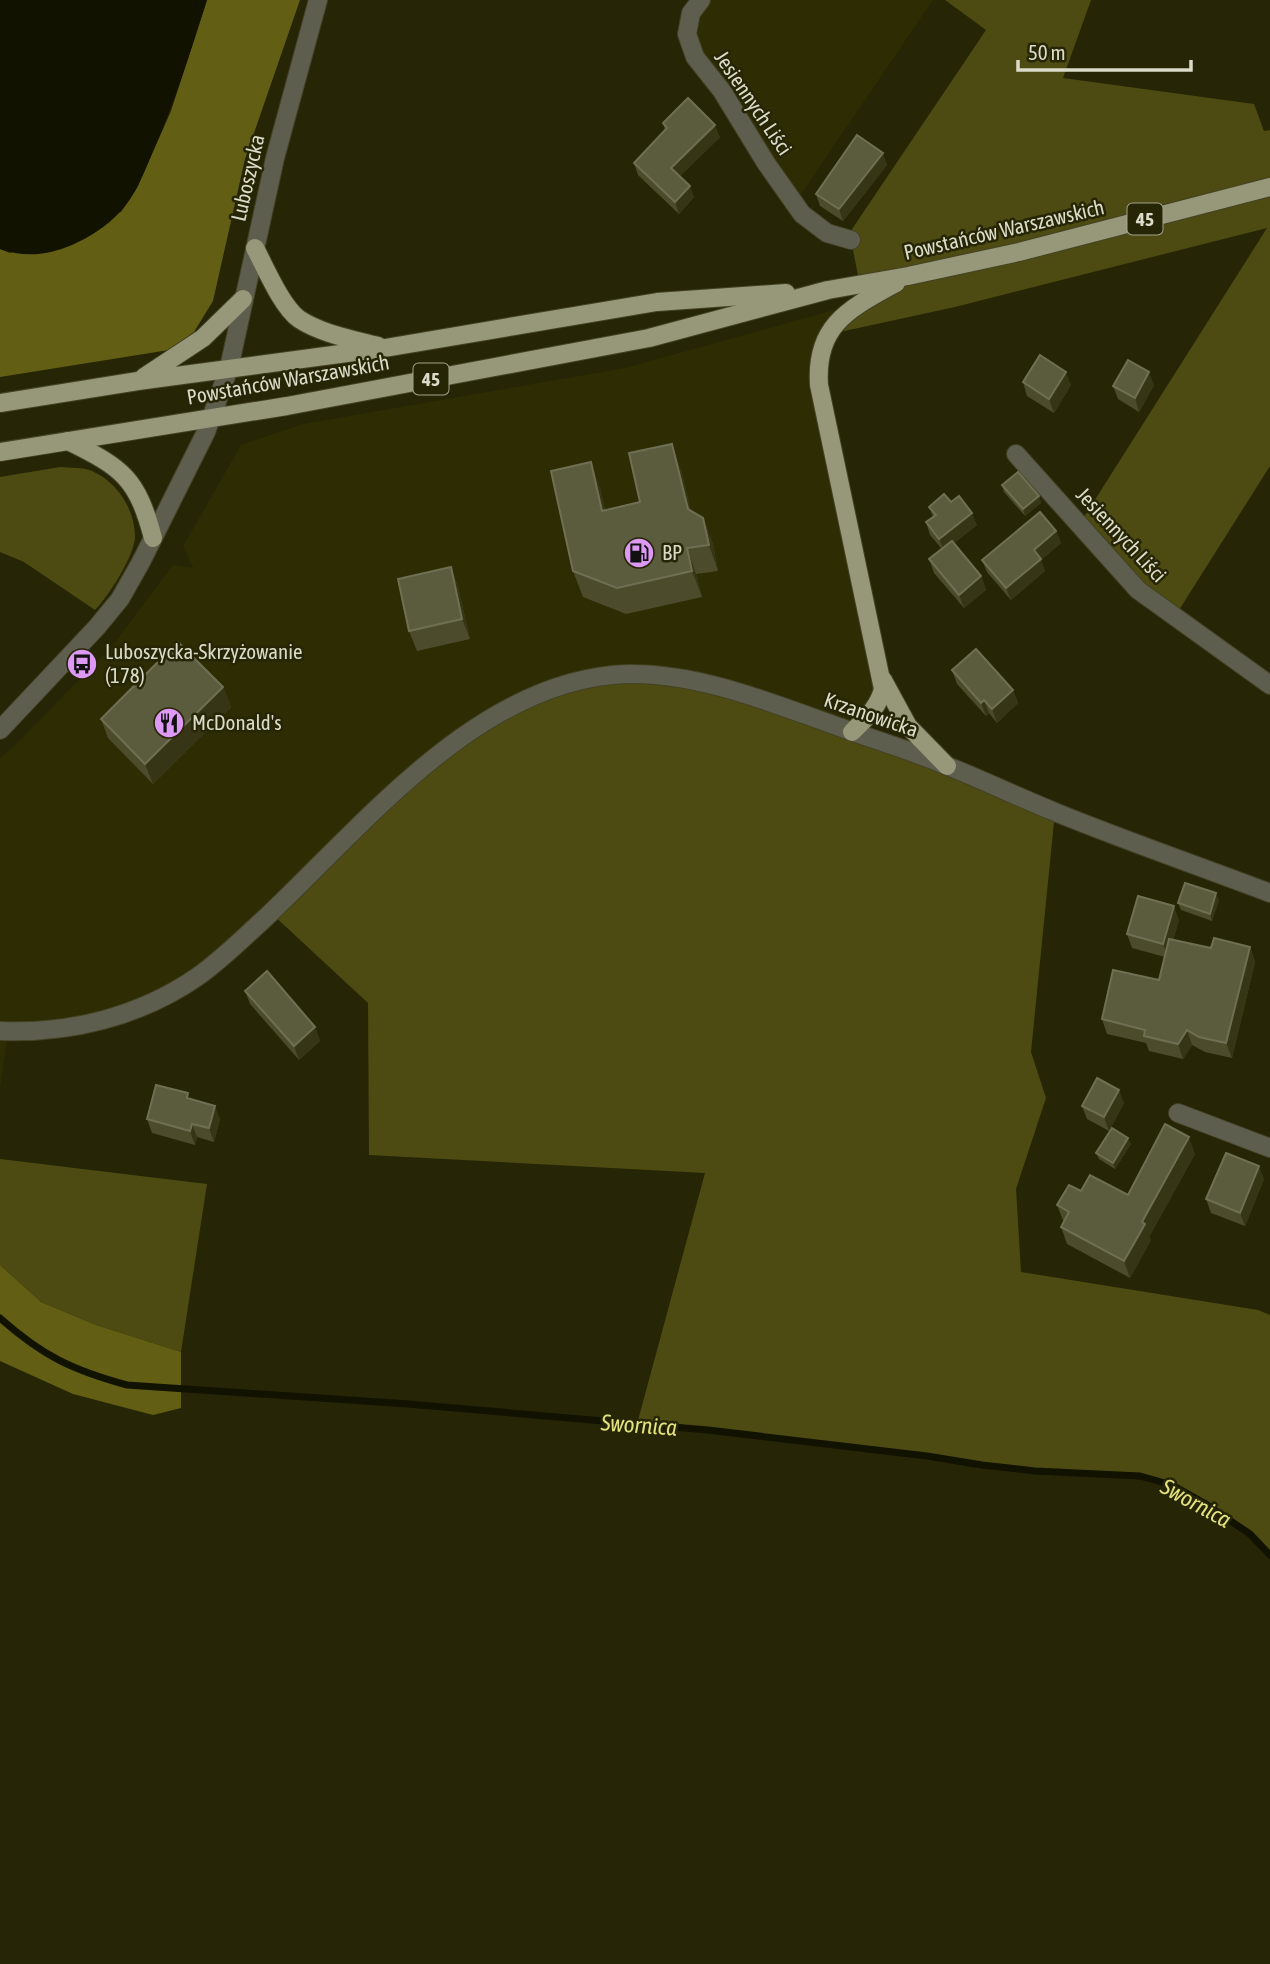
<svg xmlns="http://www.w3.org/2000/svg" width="1270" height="1964" viewBox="0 0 1270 1964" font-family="'Asap Condensed',sans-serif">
  <rect width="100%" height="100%" fill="#262505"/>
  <!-- built -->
  <g fill="#2e2c02">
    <path d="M701 0H933L795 203 695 57 691 13Z"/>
    <path d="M863 302 818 359 883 689 853 732 271 913 139 1009 8 1032 0 1088V758L18 742 112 646 173 565 193 568 183 546 241 445 303 424 625 368Z"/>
  </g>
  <!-- green -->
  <g fill="#4d4b12">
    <path d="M945 0H1091L1063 78 1254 104 1264 131 1270 130V466L1174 618 1079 525 1267 228 955 307 826 335 863 301 851 240 846 238 986 30Z"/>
    <path d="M60 467C70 468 83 467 92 471 117 482 134 508 135 535 136 554 108 597 95 610L24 562 0 552V477Z"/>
    <path d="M576 682 706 684 1055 812 1031 1052 1046 1098 1016 1189 1021 1272 1258 1310 1270 1315V1555C1252 1532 1199 1495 1171 1484 1126 1467 1061 1474 1013 1469 982 1465 953 1459 923 1455 828 1443 733 1432 637 1424L705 1173 369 1155 368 1003 271 913 453 743Z"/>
    <path d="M0 1159 207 1184 181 1352 96 1325 41 1302 0 1265Z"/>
  </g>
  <!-- forest -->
  <g fill="#625f14">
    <path d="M207 0H300L245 159 213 301 194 332 169 350 0 377V249L10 253 121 212 137 188 171 111Z"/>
    <path d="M0 1265 41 1302 96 1325 181 1352V1408L153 1415 73 1394 0 1361Z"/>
  </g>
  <!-- water -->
  <path fill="#121200" d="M0 0H207C190 53 174 105 151 156 143 175 135 196 120 212 107 226 90 237 72 245 48 255 25 258 0 249Z"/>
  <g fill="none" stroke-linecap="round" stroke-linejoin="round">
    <!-- stream -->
    <path stroke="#121200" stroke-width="7" d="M0 1318C43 1356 72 1370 127 1385L408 1404 708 1430 927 1456 982 1465 1035 1471 1140 1476 1172 1485 1204 1503 1250 1534 1270 1555"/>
    <!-- minor casing -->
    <g stroke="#434224" stroke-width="20">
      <g id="minor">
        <path d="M701 0 691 13 687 34 695 57 722 91 766 163 802 214 827 233 851 240"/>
        <path d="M1016 454 1138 590 1270 685"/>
        <path d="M1178 1113 1270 1148"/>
      </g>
    </g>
    <!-- tertiary casing -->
    <g stroke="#434224" stroke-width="20">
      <g id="tertiary">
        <path d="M0 730 97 627 120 599 141 562 206 432 229 368 275 158 318 0"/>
        <path d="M0 1031C69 1034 139 1017 197 977 220 961 241 940 262 921 362 828 479 678 628 674 701 673 774 704 842 728 878 741 915 752 950 767 985 781 1020 798 1055 812 1126 841 1199 866 1270 893"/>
      </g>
    </g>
    <!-- primary casing -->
    <g stroke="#434224" stroke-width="20">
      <g id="primary">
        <path d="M255 248C265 267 282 307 299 319 322 334 352 339 378 346"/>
        <path d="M144 377 203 338 243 299"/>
        <path d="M0 403 138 381 385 348 657 302 786 293"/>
        <path d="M68 441C123 468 137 478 153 538"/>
        <path d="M0 452 287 406 649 338 828 290 908 276 1019 252 1270 187"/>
        <path d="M883 680 908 726 947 766"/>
        <path d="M852 732C866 718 878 708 883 689L819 385C815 325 849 309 896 283"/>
      </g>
    </g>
    <!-- minor -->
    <use href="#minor" stroke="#5e5e4f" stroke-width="18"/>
    <!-- tertiary -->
    <use href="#tertiary" stroke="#5e5e4f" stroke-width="18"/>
    <!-- primary -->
    <use href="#primary" stroke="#97977a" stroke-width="18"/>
  </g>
  <!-- wall -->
  <g fill="#4c4c2d">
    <path d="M663 123 720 137 680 176 694 197 679 214 638 175 634 163 665 130Z"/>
    <path d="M887 165 843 221 820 206 816 194Z"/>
    <path d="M1023 382 1071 385 1054 413 1027 396Z"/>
    <path d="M1154 385 1139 412 1118 399 1113 386Z"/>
    <path d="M681 470 691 511 703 518 713 544 718 571 696 574 702 597 626 614 583 597 573 571 600 488 605 510 640 502Z"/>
    <path d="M1002 485 1039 496 1041 503 1025 516 1004 492Z"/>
    <path d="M951 502 977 525 954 543 981 576 986 590 964 608 934 573 929 559 942 549 930 535 926 522 933 517 929 507Z"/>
    <path d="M1056 531 1061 543 1041 560 1045 571 1011 600 987 572 982 560Z"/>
    <path d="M451 567 458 587 470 639 417 651 409 631Z"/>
    <path d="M952 670 1013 690 1018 703 997 723 989 713 986 716 957 684Z"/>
    <path d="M223 687 231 707 153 784 108 738 101 719Z"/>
    <path d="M1219 900 1212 921 1181 910 1178 903Z"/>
    <path d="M1179 920 1173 940 1211 948 1250 947 1255 962 1232 1058 1205 1052 1192 1045 1183 1059 1149 1051 1146 1043 1107 1034 1102 1019 1159 980 1165 957 1132 948 1127 934Z"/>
    <path d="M245 991 315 1027 320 1041 299 1060 250 1004Z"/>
    <path d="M190 1099 220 1119 214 1142 197 1137 195 1145 152 1133 147 1119Z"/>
    <path d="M1124 1103 1109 1131 1087 1119 1082 1106Z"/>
    <path d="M1131 1144 1115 1169 1099 1159 1096 1153Z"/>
    <path d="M1195 1154 1149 1237 1151 1240 1130 1278 1067 1244 1061 1227 1064 1223 1057 1205 1081 1191 1128 1195Z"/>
    <path d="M1264 1179 1245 1226 1211 1213 1206 1199Z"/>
  </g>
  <!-- shaded-wall -->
  <g fill="#363616">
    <path d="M715 125 720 137 676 180 671 168Z"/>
    <path d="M883 153 887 165 843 221 839 209Z"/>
    <path d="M690 186 694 197 679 214 675 202Z"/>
    <path d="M1066 372 1071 385 1054 413 1049 399Z"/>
    <path d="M1149 372 1154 385 1139 412 1135 398Z"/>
    <path d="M672 444 681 470 697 535 688 509Z"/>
    <path d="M591 462 600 488 611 537 602 511Z"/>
    <path d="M1039 496 1041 503 1025 516 1023 509Z"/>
    <path d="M972 513 977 525 944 551 939 539Z"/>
    <path d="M703 518 713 544 718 571 709 545Z"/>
    <path d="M1056 531 1061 543 1041 560 1045 571 1011 600 1006 588 1034 550Z"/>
    <path d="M687 548 696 574 702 597 692 571Z"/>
    <path d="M451 567 458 587 470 639 462 619Z"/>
    <path d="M981 576 986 590 964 608 959 595Z"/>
    <path d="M223 687 231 707 153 784 145 764Z"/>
    <path d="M1013 690 1018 703 997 723 992 709Z"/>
    <path d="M984 700 989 713 986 716 981 703Z"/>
    <path d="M1216 893 1219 900 1212 921 1210 914Z"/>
    <path d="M1174 906 1179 920 1168 957 1163 944Z"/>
    <path d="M1250 947 1255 962 1232 1058 1226 1043Z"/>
    <path d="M315 1027 320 1041 299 1060 294 1046Z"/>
    <path d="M1187 1030 1192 1045 1183 1059 1178 1044Z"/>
    <path d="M1119 1090 1124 1103 1109 1131 1104 1117Z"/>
    <path d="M215 1106 220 1119 214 1142 209 1128Z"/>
    <path d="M192 1124 197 1137 195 1145 190 1131Z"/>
    <path d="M1189 1137 1195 1154 1149 1237 1151 1240 1130 1278 1124 1261 1142 1222Z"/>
    <path d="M1128 1138 1131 1144 1115 1169 1113 1163Z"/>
    <path d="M1259 1166 1264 1179 1245 1226 1240 1213Z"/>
  </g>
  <!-- building -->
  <g fill="#5b5b3e" stroke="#6f6f53" stroke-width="2">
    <path d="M688 98 715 125 671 168 690 186 675 202 634 163 667 128 663 123Z"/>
    <path d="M857 135 883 153 839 209 816 194Z"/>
    <path d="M1040 355 1066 372 1049 399 1023 382Z"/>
    <path d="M1128 360 1149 372 1135 398 1113 386Z"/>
    <path d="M672 444 688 509 703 518 709 545 687 548 692 571 617 588 573 571 551 471 591 462 602 511 640 502 629 453Z"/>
    <path d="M1018 472 1039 496 1023 509 1002 485Z"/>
    <path d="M944 494 951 502 959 496 972 513 939 539 926 522 936 515 929 507Z"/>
    <path d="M1040 512 1056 531 1034 550 1041 559 1006 588 982 560Z"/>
    <path d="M952 541 981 576 959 595 929 559Z"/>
    <path d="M451 567 462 619 409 631 398 579Z"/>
    <path d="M178 642 223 687 145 764 101 719Z"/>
    <path d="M976 649 1013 690 992 709 984 700 981 703 952 670Z"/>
    <path d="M1185 883 1216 893 1210 914 1178 903Z"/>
    <path d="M1138 896 1174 906 1163 944 1127 934Z"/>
    <path d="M1214 938 1250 947 1226 1043 1199 1037 1187 1030 1178 1044 1144 1036 1145 1030 1102 1019 1113 970 1159 980 1169 939 1211 948Z"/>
    <path d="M267 971 315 1027 294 1046 245 991Z"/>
    <path d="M1097 1078 1119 1090 1104 1117 1082 1106Z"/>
    <path d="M156 1085 188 1093 187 1098 215 1106 209 1128 192 1124 190 1131 147 1119Z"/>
    <path d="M1165 1124 1189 1137 1142 1222 1145 1224 1124 1261 1061 1227 1069 1212 1057 1205 1069 1185 1081 1191 1090 1175 1128 1195Z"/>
    <path d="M1112 1128 1128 1138 1113 1163 1096 1153Z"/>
    <path d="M1226 1153 1259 1166 1240 1213 1206 1199Z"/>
  </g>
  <!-- icons -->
  <defs>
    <g id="fuel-disc" transform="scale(1.575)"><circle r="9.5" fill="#dd99f3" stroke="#262505"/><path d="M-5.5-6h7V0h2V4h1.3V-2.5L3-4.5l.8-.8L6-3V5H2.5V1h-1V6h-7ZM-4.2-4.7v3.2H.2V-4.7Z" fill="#111"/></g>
    <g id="bus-disc" transform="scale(1.575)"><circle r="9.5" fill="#dd99f3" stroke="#262505"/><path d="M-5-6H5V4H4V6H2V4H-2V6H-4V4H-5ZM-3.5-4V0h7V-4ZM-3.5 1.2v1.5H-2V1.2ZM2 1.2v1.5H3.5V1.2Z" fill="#111"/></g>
    <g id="restaurant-disc" transform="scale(1.575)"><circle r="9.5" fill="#dd99f3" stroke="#262505"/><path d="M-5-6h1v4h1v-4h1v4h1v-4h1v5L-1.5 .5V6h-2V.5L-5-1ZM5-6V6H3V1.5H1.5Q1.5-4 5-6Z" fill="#111"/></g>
  </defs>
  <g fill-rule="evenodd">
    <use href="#fuel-disc" x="639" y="553"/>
    <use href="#bus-disc" x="82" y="664"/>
    <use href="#restaurant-disc" x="169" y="723"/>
  </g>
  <g text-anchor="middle" stroke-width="5" stroke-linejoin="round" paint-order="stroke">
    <!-- shield labels -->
    <g fill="#262505" stroke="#a5a48e" stroke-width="2">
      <rect x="1127.5" y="203.5" width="35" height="31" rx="5"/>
      <rect x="413.5" y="363.5" width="35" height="31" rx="5"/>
    </g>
    <g font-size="19" font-weight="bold" fill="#dbdbc9">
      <text x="1145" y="226">45</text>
      <text x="431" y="386">45</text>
    </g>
    <!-- street labels -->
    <g font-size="21" fill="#dbdbc9" stroke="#262505">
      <text transform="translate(753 103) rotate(56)" y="7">Jesiennych Liści</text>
      <text transform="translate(248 178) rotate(-77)" y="7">Luboszycka</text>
      <text transform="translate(1004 230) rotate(-13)" y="7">Powstańców Warszawskich</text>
      <text transform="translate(288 380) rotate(-10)" y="7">Powstańców Warszawskich</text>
      <text transform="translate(1121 535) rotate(47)" y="7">Jesiennych Liści</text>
      <text transform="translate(871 715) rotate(19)" y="7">Krzanowicka</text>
    </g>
    <!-- poi labels -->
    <g font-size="21" fill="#dbdbc9" stroke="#262505" text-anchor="start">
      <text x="662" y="560">BP</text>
      <text x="105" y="659">Luboszycka-Skrzyżowanie<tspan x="105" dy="24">(178)</tspan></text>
      <text x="192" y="730">McDonald's</text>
    </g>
    <!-- water labels -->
    <g font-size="23" font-style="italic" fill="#e4e27e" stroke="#262505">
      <text transform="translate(639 1425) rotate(4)" y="8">Swornica</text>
      <text transform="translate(1196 1503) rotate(29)" y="8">Swornica</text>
    </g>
  </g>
  <!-- scale -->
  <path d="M1018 60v10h173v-10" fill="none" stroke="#dbdbc9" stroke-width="3.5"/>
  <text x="1028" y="60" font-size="21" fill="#dbdbc9" stroke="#262505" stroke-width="5" paint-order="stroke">50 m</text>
</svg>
